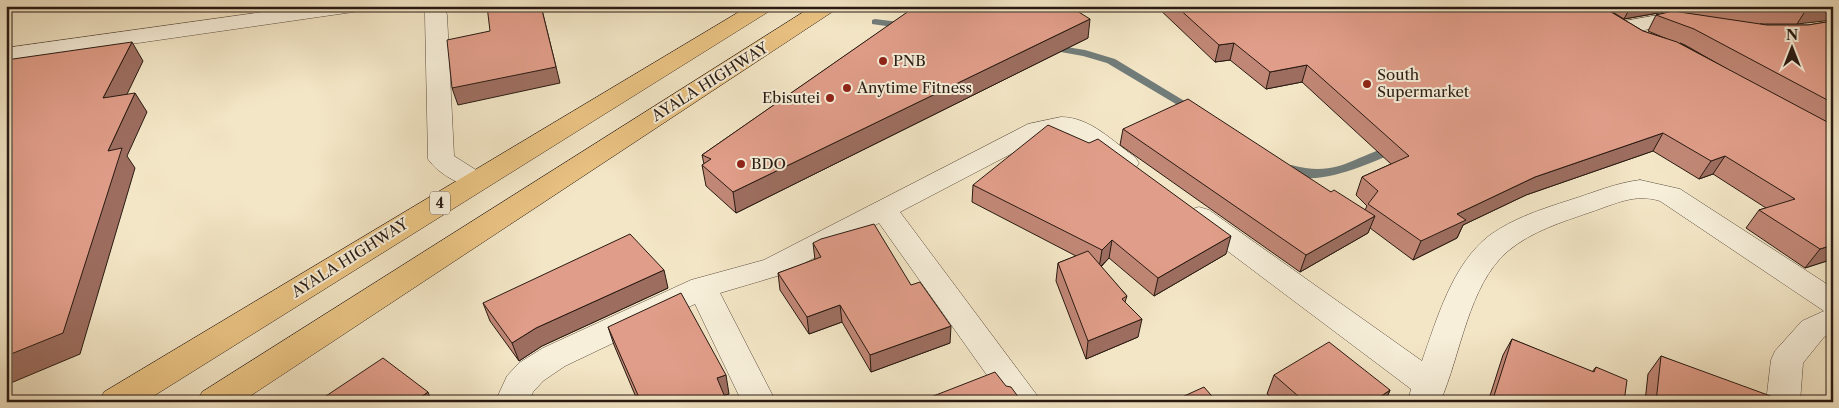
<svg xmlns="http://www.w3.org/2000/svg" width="1839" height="408" viewBox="0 0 1839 408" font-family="'Libre Caslon Text',serif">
  <rect width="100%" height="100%" fill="#f3e6c6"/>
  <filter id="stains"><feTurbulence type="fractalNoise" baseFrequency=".004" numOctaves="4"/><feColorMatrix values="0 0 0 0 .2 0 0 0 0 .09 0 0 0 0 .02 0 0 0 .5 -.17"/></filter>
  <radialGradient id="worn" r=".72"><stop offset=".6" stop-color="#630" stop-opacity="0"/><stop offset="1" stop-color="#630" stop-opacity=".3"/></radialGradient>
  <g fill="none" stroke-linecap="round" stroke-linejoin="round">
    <!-- stream -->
    <g fill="#717c7a" fill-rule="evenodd">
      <path d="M875 19 907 23 912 26 907 29 872 24V20Z"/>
      <path d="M1048 44 1085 50 1115 59 1201 111 1199 113H1191L1107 63 1083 56 1044 49 1043 47Z"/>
      <path d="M1395 145 1401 149 1399 151C1375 161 1307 194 1285 169L1291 165C1339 178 1352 156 1395 145Z"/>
    </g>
    <!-- minor casing -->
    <g stroke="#5c4d3f" stroke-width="1">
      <g id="minor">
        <path d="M306 6H363L360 10 353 12 6 62V48Z"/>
        <path d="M423 6H444L447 15 454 156 484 175 488 181 484 187C467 191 438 174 428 159L425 15Z"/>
        <path d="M1664 14 1699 19 1702 24 1699 29C1686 32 1676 26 1664 27 1647 27 1630 37 1613 33L1610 28 1613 23Z"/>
        <path d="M1061 117C1091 117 1113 142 1135 157L1139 163 1135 169 1126 171 1117 169 1067 133 1049 134 900 212 1042 402H1006L879 223 784 274 720 293 776 402H742L695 304 565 366 543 381 533 392 529 402H495L507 376 519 363 543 348 691 280 764 260 1028 124Z"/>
        <path d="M1640 180 1680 189 1833 288V333L1824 337 1803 363 1800 402H1766L1771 360 1775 351 1802 321 1824 311 1660 201C1635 193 1615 204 1591 212 1562 222 1532 231 1508 251 1468 285 1461 355 1440 402H1408L1411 389 1189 222 1185 216 1189 210 1199 207 1209 210 1422 361C1437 319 1452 264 1490 235 1514 218 1542 209 1570 200 1593 193 1615 183 1640 180Z"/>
      </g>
    </g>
    <!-- highway casing -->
    <g stroke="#291a12" stroke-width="1">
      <g id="highway">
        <path d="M749 6H774L771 10 144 402H99L104 392Z"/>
        <path d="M813 6H838L835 10 241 402H197L202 392Z"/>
      </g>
    </g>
    <!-- minor -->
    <use href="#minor" fill="#f7efda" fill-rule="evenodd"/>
    <!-- highway -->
    <use href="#highway" fill="#eac383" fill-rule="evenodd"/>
  </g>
  <!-- wall -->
  <g fill="#c18776" stroke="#291a12" fill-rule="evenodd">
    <path d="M911 6H1069L1088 38 736 213 706 186 702 165 704 164 702 155 911 10Z"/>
    <path d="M1156 6H1601L1643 31 1667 39 1648 31 1656 15 1668 13 1664 12 1624 19 1603 6H1833L1797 24H1760L1767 25H1808L1833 21V259L1805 268 1746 228 1759 210 1766 208 1713 174 1699 179 1653 151 1526 195 1463 225 1457 238 1413 260 1370 228 1368 233 1300 272 1120 145 1123 129 1331 192 1365 210 1367 206 1356 195 1362 177 1391 164 1302 82 1266 89 1230 60 1215 62ZM1680 43 1685 45 1727 69Z"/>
    <path d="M973 185 1226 254 1154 296 1109 258 1101 267 1127 296 1125 302 1138 337 1086 359 1056 281 1058 263 1076 256 972 202Z"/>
    <path d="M813 243 911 285 950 343 871 372 842 322 809 334 780 290 778 273 815 260Z"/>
    <path d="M668 288 542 346 519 361 490 321 483 303Z"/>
    <path d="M608 327 729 394 724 395 727 402H638L614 345Z"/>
    <path d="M1512 339 1592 372 1596 367 1624 402H1488L1503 355Z"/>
    <path d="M1661 356 1776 402H1645L1648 374Z"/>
    <path d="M1274 375 1390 390 1385 402H1277L1267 394Z"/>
  </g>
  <!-- shaded-wall -->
  <g fill="#9d6e60" stroke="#291a12">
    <path d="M541 6 560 83 458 105 452 88Z"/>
    <path d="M1631 6H1667L1664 12 1624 19Z"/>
    <path d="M1819 6H1833V20L1797 24 1807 8Z"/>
    <path d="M1090 19 1088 38 736 213 733 192Z"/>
    <path d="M132 42 143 61 116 117 103 98Z"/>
    <path d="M1234 43 1230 60 1215 62 1219 45Z"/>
    <path d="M1307 65 1302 82 1266 89 1270 72Z"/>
    <path d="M135 93 147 112 127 156 135 168 80 354 6 385V356L108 151Z"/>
    <path d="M1663 133 1653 151 1526 195 1463 225 1457 238 1413 260 1421 241 1457 214 1535 177Z"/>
    <path d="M1725 156 1713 174 1699 179 1711 161Z"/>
    <path d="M1375 216 1368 233 1300 272 1306 255Z"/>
    <path d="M1231 236 1226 254 1154 296 1158 278Z"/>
    <path d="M1112 240 1109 258 1099 268 1102 250Z"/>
    <path d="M1833 245V259L1805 268 1820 249Z"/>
    <path d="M664 270 668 288 542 346 519 361 512 343 536 328Z"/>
    <path d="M840 305 842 322 809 334 807 317Z"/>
    <path d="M1142 319 1138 337 1086 359 1088 341Z"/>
    <path d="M951 326 950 343 871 372 870 355Z"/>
    <path d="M726 375 729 394 721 396 717 378Z"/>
    <path d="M1390 390 1385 402H1373Z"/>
    <path d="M428 392 432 402H414Z"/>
    <path d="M654 399 655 402H646Z"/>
  </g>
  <!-- building -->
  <g fill="#e09d89" stroke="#291a12">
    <path d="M487 6H541L556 67 452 88 447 40 490 31Z"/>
    <path d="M916 6H1069L1090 19 733 192 702 165 711 159 702 155Z"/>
    <path d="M1176 6H1601L1643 31 1677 42 1833 125V245L1820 249 1759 210 1795 199 1725 156 1711 161 1663 133 1535 177 1457 214 1466 220 1421 241 1368 204 1378 191 1362 177 1409 156 1307 65 1270 72 1234 43 1219 45Z"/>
    <path d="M1756 6H1819L1807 8H1767Z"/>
    <path d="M1673 11 1767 25H1808L1833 21V103L1694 29 1656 15Z"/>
    <path d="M132 42 103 98 135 93 108 151 122 148 63 333 6 356V60Z"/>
    <path d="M1188 99 1331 192 1334 190 1375 216 1306 255 1123 129Z"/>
    <path d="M1048 125 1089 143 1098 139 1231 236 1158 278 1112 240 1102 250 973 185Z"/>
    <path d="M874 224 911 285 920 282 951 326 870 355 840 305 807 317 778 273 821 257 813 243 821 239Z"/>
    <path d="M630 234 664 270 536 328 512 343 483 303Z"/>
    <path d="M1088 251 1127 296 1122 299 1142 319 1088 341 1058 263Z"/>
    <path d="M681 293 726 375 717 378 727 402H655L654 399 646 402H641L608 327Z"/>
    <path d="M1512 339 1594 372 1596 367 1627 380 1624 402H1492Z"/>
    <path d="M1329 342 1390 390 1373 402H1305L1274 375Z"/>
    <path d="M1661 356 1776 398V402H1656Z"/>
    <path d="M383 358 428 392 414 402H317Z"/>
    <path d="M995 372 1006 386 1011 387 1022 402H918Z"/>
    <path d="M1204 387 1217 402H1171Z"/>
  </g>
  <!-- markers -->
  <g fill="#8f2418" stroke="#f7efda" stroke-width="2">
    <circle cx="883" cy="61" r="5"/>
    <circle cx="1367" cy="84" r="5"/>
    <circle cx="847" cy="88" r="5"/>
    <circle cx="830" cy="98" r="5"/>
    <circle cx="741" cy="164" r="5"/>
  </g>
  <g text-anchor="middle" stroke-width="4" stroke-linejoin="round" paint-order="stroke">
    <!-- shield labels -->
    <rect fill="#f7efda" stroke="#675a4e" stroke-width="1" x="430" y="191.5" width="20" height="23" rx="4"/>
    <g font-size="14" font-weight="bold" fill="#291a12">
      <text x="440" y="208">4</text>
    </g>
    <!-- poi labels -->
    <g font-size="15" fill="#291a12" stroke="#f7efda" text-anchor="start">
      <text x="893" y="66">PNB</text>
      <text x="1377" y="80">South<tspan x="1377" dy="17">Supermarket</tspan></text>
      <text x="857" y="93">Anytime Fitness</text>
      <text x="820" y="103" text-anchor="end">Ebisutei</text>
      <text x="751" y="169">BDO</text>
    </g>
    <!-- street labels -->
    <g font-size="15" fill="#291a12" stroke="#f7efda">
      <text transform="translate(710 82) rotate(-32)" y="5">AYALA HIGHWAY</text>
      <text transform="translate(350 258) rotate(-32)" y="5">AYALA HIGHWAY</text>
    </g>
  </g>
  <!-- margin -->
  <rect width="1839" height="408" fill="none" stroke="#f3e6c6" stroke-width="25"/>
  <rect x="8" y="8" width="1824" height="393" fill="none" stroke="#291a12" stroke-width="2.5"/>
  <rect x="12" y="12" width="1814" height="383" fill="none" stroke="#291a12"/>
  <!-- north arrow -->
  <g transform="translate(1792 48)" stroke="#f7efda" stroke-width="4" paint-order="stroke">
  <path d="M0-4L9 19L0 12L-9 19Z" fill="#291a12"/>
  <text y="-8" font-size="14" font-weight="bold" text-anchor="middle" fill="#291a12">N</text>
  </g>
  <rect width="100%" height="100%" filter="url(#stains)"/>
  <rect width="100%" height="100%" fill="url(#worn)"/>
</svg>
